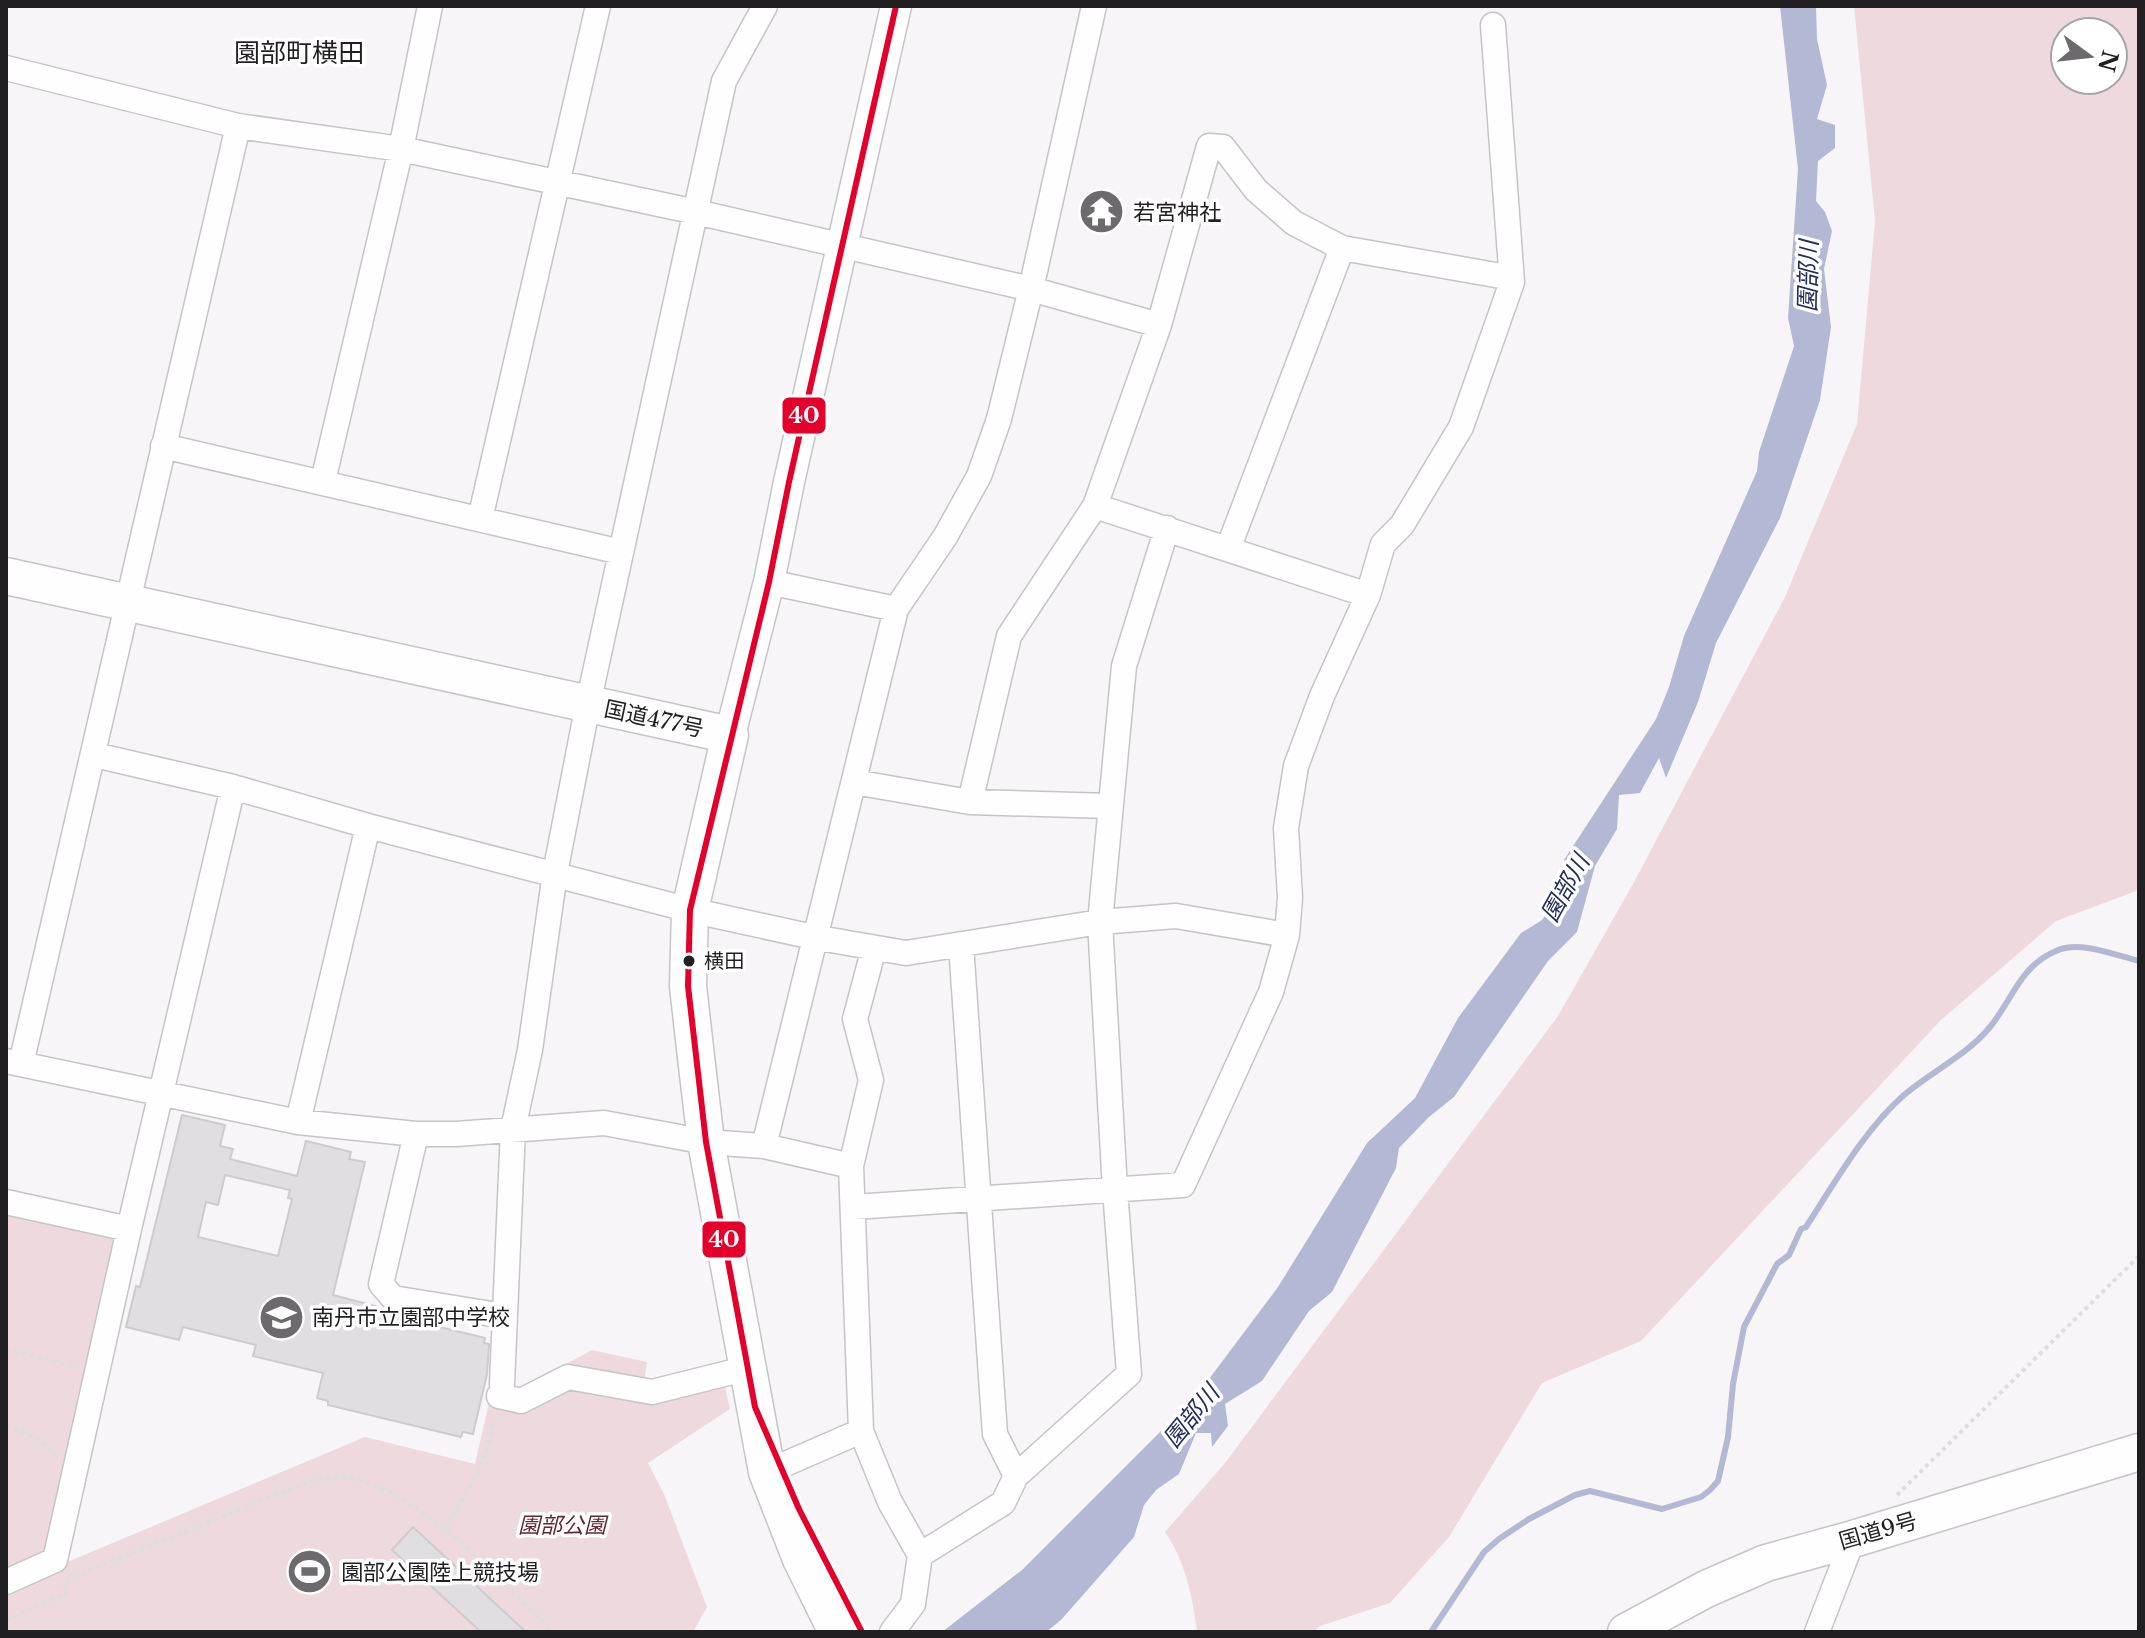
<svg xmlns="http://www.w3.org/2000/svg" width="2145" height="1638" font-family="'Libre Baskerville','Noto Sans JP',serif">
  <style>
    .green { fill: #eedade; fill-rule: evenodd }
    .water { fill: #b3b9d4 }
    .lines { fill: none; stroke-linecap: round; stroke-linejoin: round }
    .stream { stroke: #b3b9d4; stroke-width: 6 }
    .building { fill: #e0dee1; stroke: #cdcbce; stroke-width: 2; fill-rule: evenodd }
    .minor-casing { stroke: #c5c4c6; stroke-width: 27 }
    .major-casing { stroke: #c5c4c6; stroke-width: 33 }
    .highway-casing { stroke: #c5c4c6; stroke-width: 39 }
    .path { stroke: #dedddf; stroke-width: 4; stroke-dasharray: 4 4; stroke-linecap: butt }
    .minor { stroke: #fefefe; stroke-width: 24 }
    .major { stroke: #fefefe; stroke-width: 30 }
    .highway { stroke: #fefefe; stroke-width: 36 }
    .bus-1-casing { stroke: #fff; stroke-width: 12 }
    .bus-1 { stroke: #e4002b; stroke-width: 6 }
    .bus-dot { fill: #211f21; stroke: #fff; stroke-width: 3 }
    .labels { text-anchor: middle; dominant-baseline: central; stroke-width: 7; stroke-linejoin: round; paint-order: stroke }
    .bus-label { font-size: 20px; fill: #211f21; stroke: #fff; text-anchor: start }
    .poi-label { font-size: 22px; fill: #211f21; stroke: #fff; text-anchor: start }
    .street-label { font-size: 22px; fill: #211f21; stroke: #fff }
    .park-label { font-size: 22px; font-style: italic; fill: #622833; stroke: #fff }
    .water-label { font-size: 24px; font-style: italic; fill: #232d5c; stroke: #fff }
    .quarter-label { font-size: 26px; fill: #211f21; stroke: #fff }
    .line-badge { stroke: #fff; stroke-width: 3 }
    .badge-label { font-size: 22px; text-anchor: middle; font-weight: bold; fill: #fff }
  </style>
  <rect width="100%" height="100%" fill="#f8f5f9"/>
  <!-- green -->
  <path class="green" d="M1854,6H2139V890L2056,921L1941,1020L1641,1341L1542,1383L1449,1537L1390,1603L1320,1626L1313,1632H1197C1193,1598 1185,1560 1165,1532L1225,1463L1558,1016L1633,884L1785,597L1857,424L1875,221ZM2113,32V80H2065V32Z
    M6,1211L115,1234L120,1244L53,1568L365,1437L475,1464L494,1381L520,1389L592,1350L647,1362L645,1378L662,1380L720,1365L730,1409L648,1463L664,1494L707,1607L693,1632H6Z"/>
  <!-- water -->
  <path class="water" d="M1780,6H1816L1817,39L1827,85L1817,119L1835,125V148L1818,161L1816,201L1825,212L1832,231L1824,269L1831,327L1820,400L1780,518L1716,643L1698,702L1666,778L1659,758L1640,793L1619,795L1617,829L1595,866L1577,932L1548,961L1454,1097L1429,1117L1399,1148L1396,1168L1332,1292L1309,1311L1262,1381L1225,1404L1228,1426L1212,1447L1211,1433H1196L1179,1474L1156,1490L1144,1505L1134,1537L1061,1620L1046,1632H942L1022,1570L1197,1395L1278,1287L1367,1143L1415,1098L1458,1018L1521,933L1542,920L1568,884L1569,868L1564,860L1656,719L1669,687L1684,636L1757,471L1759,452L1794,346L1788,318L1798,169Z"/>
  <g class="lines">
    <!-- stream -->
    <path class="stream" d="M1431,1632L1484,1552L1499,1539L1529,1519L1575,1495L1590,1491L1662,1509L1701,1497L1710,1490L1718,1481L1728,1437L1733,1384L1744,1327L1777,1264L1789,1255L1801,1229L1806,1227C1834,1184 1865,1129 1904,1095C1932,1071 1966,1056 1990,1027C2013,999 2020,966 2056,951C2080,940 2114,955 2139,961"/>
  </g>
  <!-- building -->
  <path class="building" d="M182,1115L225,1125L220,1146L233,1149L230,1159L297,1176L306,1141L351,1152L349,1159L365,1162L333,1295L375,1306L374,1311L485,1338L484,1343L489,1344L487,1374L473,1434L463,1432L461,1437L328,1405V1401L317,1398L323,1373L253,1356L256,1345L183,1327L179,1340L126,1327L136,1286L140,1287ZM225,1175L290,1190L288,1198L292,1199L278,1256L198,1237L206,1202L218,1205Z
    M413,1527L526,1632H481L392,1550Z"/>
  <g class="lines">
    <defs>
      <path id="minor" d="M6,68L238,126L401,149L696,212L1031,289L1159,325
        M163,446L621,552
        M323,481L401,149L430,6
        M1095,506L1368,595
        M480,519L598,6
        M1228,549L1342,248
        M769,582L896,609
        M95,755L233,787L368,826L690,910L813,937L906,953L1100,922L1176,916L1287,935
        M854,782L970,802L1110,806
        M970,802L1009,636L1095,506L1159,325L1209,146L1223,147L1256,190L1294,223L1342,248L1501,276L1512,282
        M961,945L995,1434L1016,1476
        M874,948L855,1019L871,1080L851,1166L861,1431L890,1502L920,1555L913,1604L892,1632
        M6,1061L298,1122L416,1134H456L604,1123L706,1142L764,1146L851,1166
        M21,1064L238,126
        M298,1122L368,826
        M416,1134L381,1284L393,1298L504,1316
        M764,1146L896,609L945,537L979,476L999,419L1031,289L1094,6
        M6,1202L129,1229
        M854,1207L1183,1185L1271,992L1287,935L1290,898L1286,828L1296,766L1322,696L1368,595L1383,544L1402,525L1461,427L1512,282L1493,25
        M502,1384L513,1129L530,1050L555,873L588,704L724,81L765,6
        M499,1396L521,1401L568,1377L652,1392L748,1368
        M767,1472L861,1431
        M920,1555L1003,1503L1016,1476L1129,1374L1115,1190L1100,922L1124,666L1167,528
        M6,1582L55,1560L129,1229L233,787
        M1817,1632L1853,1539"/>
      <path id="major" d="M730,735L769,582L789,482L896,6"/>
      <path id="highway" d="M6,576L730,735L690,910L688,986L696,1057L706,1142L767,1472L801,1559L837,1632
        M1626,1632L1706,1589L1766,1563L1853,1539L2139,1452"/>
    </defs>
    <!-- minor casing -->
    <use href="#minor" class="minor-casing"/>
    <!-- major casing -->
    <use href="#major" class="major-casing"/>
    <!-- highway casing -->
    <use href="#highway" class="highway-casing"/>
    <!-- path -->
    <path class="path" d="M6,1350L78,1367
      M6,1426L35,1437L57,1454
      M1897,1495L2139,1256
      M445,1529C468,1493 487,1459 495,1418
      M66,1580L290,1489C305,1484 321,1477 337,1477C409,1478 504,1584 553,1632
      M6,1620L67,1593L62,1581"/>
    <!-- minor -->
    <use href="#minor" class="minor"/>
    <!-- major -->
    <use href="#major" class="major"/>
    <!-- highway -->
    <use href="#highway" class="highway"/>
    <defs>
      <path id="bus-1" d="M862,1632L799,1509L755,1407L706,1142L688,986L690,910L769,582L789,482L896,6"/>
    </defs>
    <!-- bus-1 casing -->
    <use href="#bus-1" class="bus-1-casing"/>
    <!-- bus-1 -->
    <use href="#bus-1" class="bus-1"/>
  </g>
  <!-- icons -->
  <defs>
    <symbol id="temple-disc" viewBox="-11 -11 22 22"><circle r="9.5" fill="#6c6a6d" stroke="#fff"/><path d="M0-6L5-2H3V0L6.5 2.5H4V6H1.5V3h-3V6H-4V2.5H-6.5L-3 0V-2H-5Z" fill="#fff"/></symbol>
    <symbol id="school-disc" viewBox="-11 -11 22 22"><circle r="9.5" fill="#6c6a6d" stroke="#fff"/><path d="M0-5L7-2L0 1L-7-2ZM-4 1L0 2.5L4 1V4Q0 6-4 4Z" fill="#fff"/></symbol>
    <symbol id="stadium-disc" viewBox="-11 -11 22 22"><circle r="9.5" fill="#6c6a6d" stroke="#fff"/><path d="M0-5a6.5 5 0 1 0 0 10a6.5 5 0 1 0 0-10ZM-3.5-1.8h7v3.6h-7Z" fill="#fff"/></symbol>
  </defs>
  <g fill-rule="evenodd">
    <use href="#temple-disc" x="1076" y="186" width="51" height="51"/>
    <use href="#school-disc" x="256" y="1292" width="51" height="51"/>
    <use href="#stadium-disc" x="284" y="1546" width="51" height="51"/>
  </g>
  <!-- markers -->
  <circle class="bus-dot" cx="689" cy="961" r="7"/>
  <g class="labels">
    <!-- bus labels -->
    <g class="bus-label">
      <text x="704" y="961">横田</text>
    </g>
    <!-- poi labels -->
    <g class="poi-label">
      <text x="1133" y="212">若宮神社</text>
      <text x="312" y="1317">南丹市立園部中学校</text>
      <text x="341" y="1572">園部公園陸上競技場</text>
    </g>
    <!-- street labels -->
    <g class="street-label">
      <text transform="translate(654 719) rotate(12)">国道477号</text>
      <text transform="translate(1878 1531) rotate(-16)">国道9号</text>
    </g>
    <!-- park labels -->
    <g class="park-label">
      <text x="562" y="1525">園部公園</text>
    </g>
    <!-- water labels -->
    <g class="water-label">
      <text transform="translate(1808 276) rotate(-89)">園部川</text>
      <text transform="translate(1565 888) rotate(-61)">園部川</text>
      <text transform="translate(1191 1416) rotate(-51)">園部川</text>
    </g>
    <!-- quarter labels -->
    <g class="quarter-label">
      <text x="299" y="53">園部町横田</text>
    </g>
  </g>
  <g class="line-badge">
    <rect x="781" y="396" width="46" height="39" rx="8" fill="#e4002b"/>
    <rect x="701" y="1220" width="46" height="39" rx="8" fill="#e4002b"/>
  </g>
  <g class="badge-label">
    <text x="804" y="423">40</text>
    <text x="724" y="1247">40</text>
  </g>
  <!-- border -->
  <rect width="2145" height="1638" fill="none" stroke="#211f21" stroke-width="16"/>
  <!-- north arrow -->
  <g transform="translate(2089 56) rotate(105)"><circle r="38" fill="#ffffff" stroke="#a6a5a6" stroke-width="2"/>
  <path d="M0-6L14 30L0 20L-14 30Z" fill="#6c6a6d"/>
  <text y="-12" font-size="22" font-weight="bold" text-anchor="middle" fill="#211f21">N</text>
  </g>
</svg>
